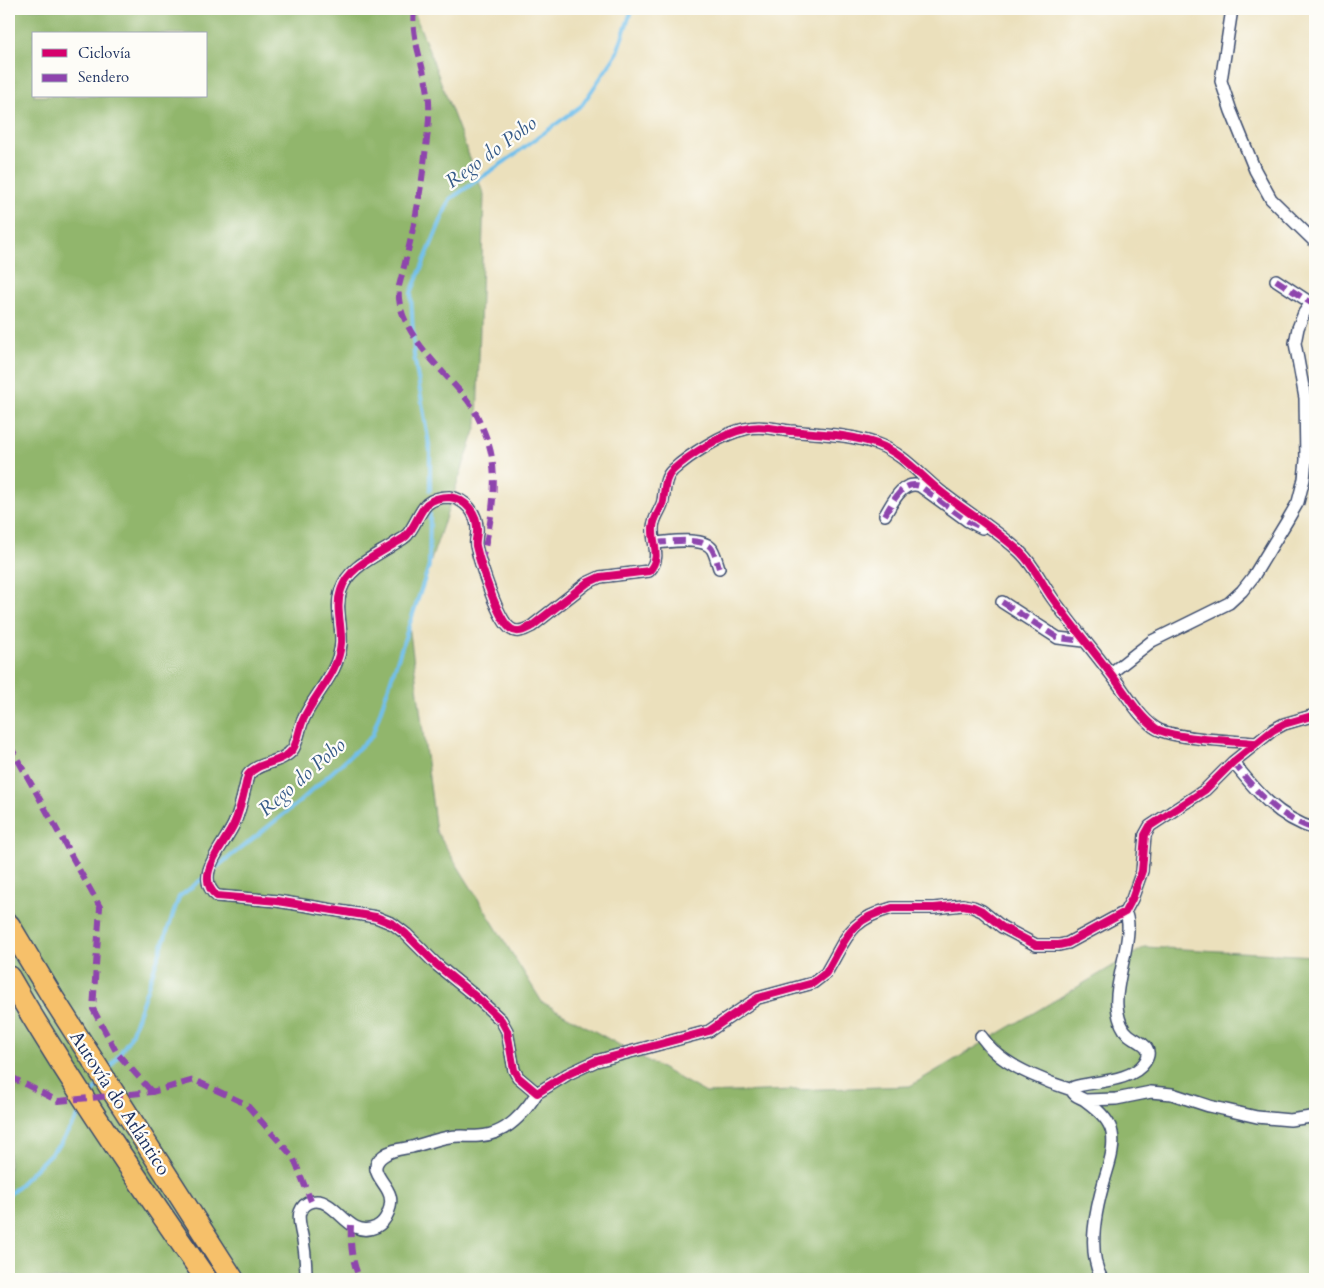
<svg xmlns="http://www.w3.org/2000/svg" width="1324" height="1288" font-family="Cardo,serif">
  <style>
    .forest { fill: #91b66c; stroke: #567265; fill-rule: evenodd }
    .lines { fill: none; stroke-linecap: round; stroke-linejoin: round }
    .stream { stroke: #71c0ec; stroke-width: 4 }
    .minor-casing { stroke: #3a4a6c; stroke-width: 14 }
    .motorway-casing { stroke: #3a4a6c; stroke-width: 24 }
    .minor { stroke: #fff; stroke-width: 11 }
    .motorway { stroke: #f6c06b; stroke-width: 21 }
    .quiet { stroke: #8e44ad; stroke-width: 6; stroke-dasharray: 12 6; stroke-linecap: butt }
    .cycleway-casing { stroke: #fdfcf7; stroke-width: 11 }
    .cycleway { stroke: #d6006c; stroke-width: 8 }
    .labels { text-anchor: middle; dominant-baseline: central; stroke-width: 4.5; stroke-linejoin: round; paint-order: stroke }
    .street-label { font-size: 19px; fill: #1b2f5e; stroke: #fdfcf7 }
    .water-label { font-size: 20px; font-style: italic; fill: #355a89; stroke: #fdfcf7 }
  </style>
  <rect width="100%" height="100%" fill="#fdfcf7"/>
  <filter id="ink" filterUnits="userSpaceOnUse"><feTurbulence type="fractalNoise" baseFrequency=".02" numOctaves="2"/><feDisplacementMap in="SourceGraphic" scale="10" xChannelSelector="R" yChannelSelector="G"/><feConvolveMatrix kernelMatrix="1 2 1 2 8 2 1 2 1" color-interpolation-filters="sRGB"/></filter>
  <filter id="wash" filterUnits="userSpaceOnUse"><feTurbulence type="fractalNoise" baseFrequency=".0096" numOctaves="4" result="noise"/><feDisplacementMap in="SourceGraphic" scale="20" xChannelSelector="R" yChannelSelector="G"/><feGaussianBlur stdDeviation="1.12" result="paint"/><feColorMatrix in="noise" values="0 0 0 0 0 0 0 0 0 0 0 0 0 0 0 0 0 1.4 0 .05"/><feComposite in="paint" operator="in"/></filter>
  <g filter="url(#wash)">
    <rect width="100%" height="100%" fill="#ebe0bc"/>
    <!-- forest -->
    <path class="forest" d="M9,9H413L484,195L477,425L409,625L436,831L542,1002L706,1093L910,1086L1145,947L1315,956V1279H9ZM34,34H206V96H34Z"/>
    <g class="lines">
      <!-- stream -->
      <path class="stream" d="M430,490V450L414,355L411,293L450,199L507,160L582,105L616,55L632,9
        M213,870L298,803L372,736L429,566L430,514
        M108,1071L130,1038L179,897L206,876
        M91,1096L100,1083
        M9,1195L60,1144L82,1110"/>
    </g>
  </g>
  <g filter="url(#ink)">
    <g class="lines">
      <defs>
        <path id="minor" d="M1232,9L1221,81L1231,111L1255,170L1271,199L1315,242
          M1276,280L1311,303
          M885,515C893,502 902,480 920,486L968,521L982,528
          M655,543C670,542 703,536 712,549C715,554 717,562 719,568
          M1002,602L1058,638L1084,641
          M1111,673L1152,641L1229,603L1242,591L1253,577L1287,521L1298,502L1304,479L1306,460L1305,398L1295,343L1298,328L1304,313L1311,303L1315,300
          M1256,743C1234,741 1169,739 1154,727C1139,716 1128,697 1117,682C1096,654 1074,628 1053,599C1042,584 1034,565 1020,552C996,529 966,512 940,491C920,475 902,453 877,444C849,434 819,434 790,431C776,429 759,425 745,429C724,433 689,455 673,470C664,478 665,490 663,501C661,510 653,518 653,528C652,544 662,557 649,571L600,577L587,583L532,626C526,629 518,634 511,629C498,621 480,563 476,546C475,541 477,536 477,531C478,514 466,499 449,497C442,497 433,499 427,504C419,512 415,526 407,535C404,539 398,541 394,544C376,556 348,567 341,590C335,607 342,625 341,643C339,673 314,694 303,720C299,729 298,741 293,749C282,764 259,761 248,775C244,791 241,809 234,824C225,844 192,877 217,896L277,901L376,917L393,924L406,934L437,965L475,996L501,1020L507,1031L514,1070L518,1077L537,1093L568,1074L596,1061L709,1031L758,998L813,983L826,973C847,938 848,920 892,908H934L963,905L973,907L982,911L1002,927L1036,945H1059L1068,943L1125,912L1132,899L1142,871L1145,835L1150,826L1205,790L1233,762L1273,730L1284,724L1315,715
          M1233,762C1256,791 1278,818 1315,829
          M981,1036C985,1041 989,1047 994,1051C1011,1068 1049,1083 1072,1090
          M1085,1100L1116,1099L1151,1092L1172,1094L1209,1106L1257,1117L1290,1120L1311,1117L1315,1115
          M306,1279C306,1262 305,1247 301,1231C300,1225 298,1217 300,1212C304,1200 319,1198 328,1205C343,1214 354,1237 376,1227C382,1224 386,1218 388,1213C391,1206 392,1198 388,1191C382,1179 367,1168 383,1156C392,1149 402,1149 412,1147C424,1144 436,1139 449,1137C459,1135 469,1137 479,1136C506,1135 524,1114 537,1093
          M1102,1279C1086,1251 1096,1208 1105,1178C1109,1164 1115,1148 1112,1133C1110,1120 1097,1109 1086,1101C1081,1097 1074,1097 1072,1090L1074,1087C1094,1081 1132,1082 1145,1062C1156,1045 1136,1042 1128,1034C1120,1027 1118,1016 1117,1006C1114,981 1136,932 1125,912"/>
        <path id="motorway" d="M9,925L53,998L233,1279
          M9,977C69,1081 138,1180 206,1279"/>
      </defs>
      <!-- minor casing -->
      <use href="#minor" class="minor-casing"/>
      <!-- motorway casing -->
      <use href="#motorway" class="motorway-casing"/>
      <!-- minor -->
      <use href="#minor" class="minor"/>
      <!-- motorway -->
      <use href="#motorway" class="motorway"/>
      <!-- quiet -->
      <path class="quiet" d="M414,9C410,41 427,71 429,102C430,120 427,138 425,155C420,201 411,241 399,286C394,330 443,369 468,401C477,413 483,428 488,442C500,476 491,525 482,559
        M1276,280L1311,303
        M885,515C893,502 902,480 920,486L968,521L981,527
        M655,543C670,542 703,536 712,549C715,554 717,562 719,568
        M1002,602L1058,638L1084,641
        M9,744L100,907L93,1009L117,1053L152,1092
        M1233,762C1256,791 1278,818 1315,829
        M9,1076L58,1101L152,1092L194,1080L246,1104L293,1157L311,1201
        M351,1225C350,1245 352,1262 360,1279"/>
      <defs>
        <path id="cycleway" d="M1256,743C1234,741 1169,739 1154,727C1139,716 1128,697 1117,682C1096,654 1074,628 1053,599C1042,584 1034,565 1020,552C996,529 966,512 940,491C920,475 902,453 877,444C849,434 819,434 790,431C776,429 759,425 745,429C724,433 689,455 673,470C664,478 665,490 663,501C661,510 653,518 653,528C652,544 662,557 649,571L600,577L587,583L532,626C526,629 518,634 511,629C498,621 480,563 476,546C475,541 477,536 477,531C478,514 466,499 449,497C442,497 433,499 427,504C419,512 415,526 407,535C404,539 398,541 394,544C376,556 348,567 341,590C335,607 342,625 341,643C339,673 314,694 303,720C299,729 298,741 293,749C282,764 259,761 248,775C244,791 241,809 234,824C225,844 192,877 217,896L277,901L376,917L393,924L406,934L437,965L475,996L501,1020L507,1031L514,1070L518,1077L537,1093L568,1074L596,1061L709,1031L758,998L813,983L826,973C847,938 848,920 892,908H934L963,905L973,907L982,911L1002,927L1036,945H1059L1068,943L1125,912L1132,899L1142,871L1145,835L1150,826L1205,790L1233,762L1273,730L1284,724L1315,715"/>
      </defs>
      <!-- cycleway casing -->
      <use href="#cycleway" class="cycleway-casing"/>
      <!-- cycleway -->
      <use href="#cycleway" class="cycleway"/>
    </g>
  </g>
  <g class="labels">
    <!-- street labels -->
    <g class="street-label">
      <text transform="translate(120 1103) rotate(57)">Autovía do Atlántico</text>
    </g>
    <!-- water labels -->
    <g class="water-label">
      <text transform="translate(491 152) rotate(-36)">Rego do Pobo</text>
      <text transform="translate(302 777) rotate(-41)">Rego do Pobo</text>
    </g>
  </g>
  <!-- margin -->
  <rect width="1324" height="1288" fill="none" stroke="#fdfcf7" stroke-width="30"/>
  <!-- legend -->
  <rect x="32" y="32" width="175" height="65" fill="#fdfcf7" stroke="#a3aaba"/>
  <rect x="42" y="49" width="25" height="8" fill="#d6006c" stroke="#a3aaba"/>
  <text x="78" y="58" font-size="15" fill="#1b2f5e">Ciclovía</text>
  <rect x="42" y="74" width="25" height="8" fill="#8e44ad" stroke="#a3aaba"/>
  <text x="78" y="82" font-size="15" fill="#1b2f5e">Sendero</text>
</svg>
